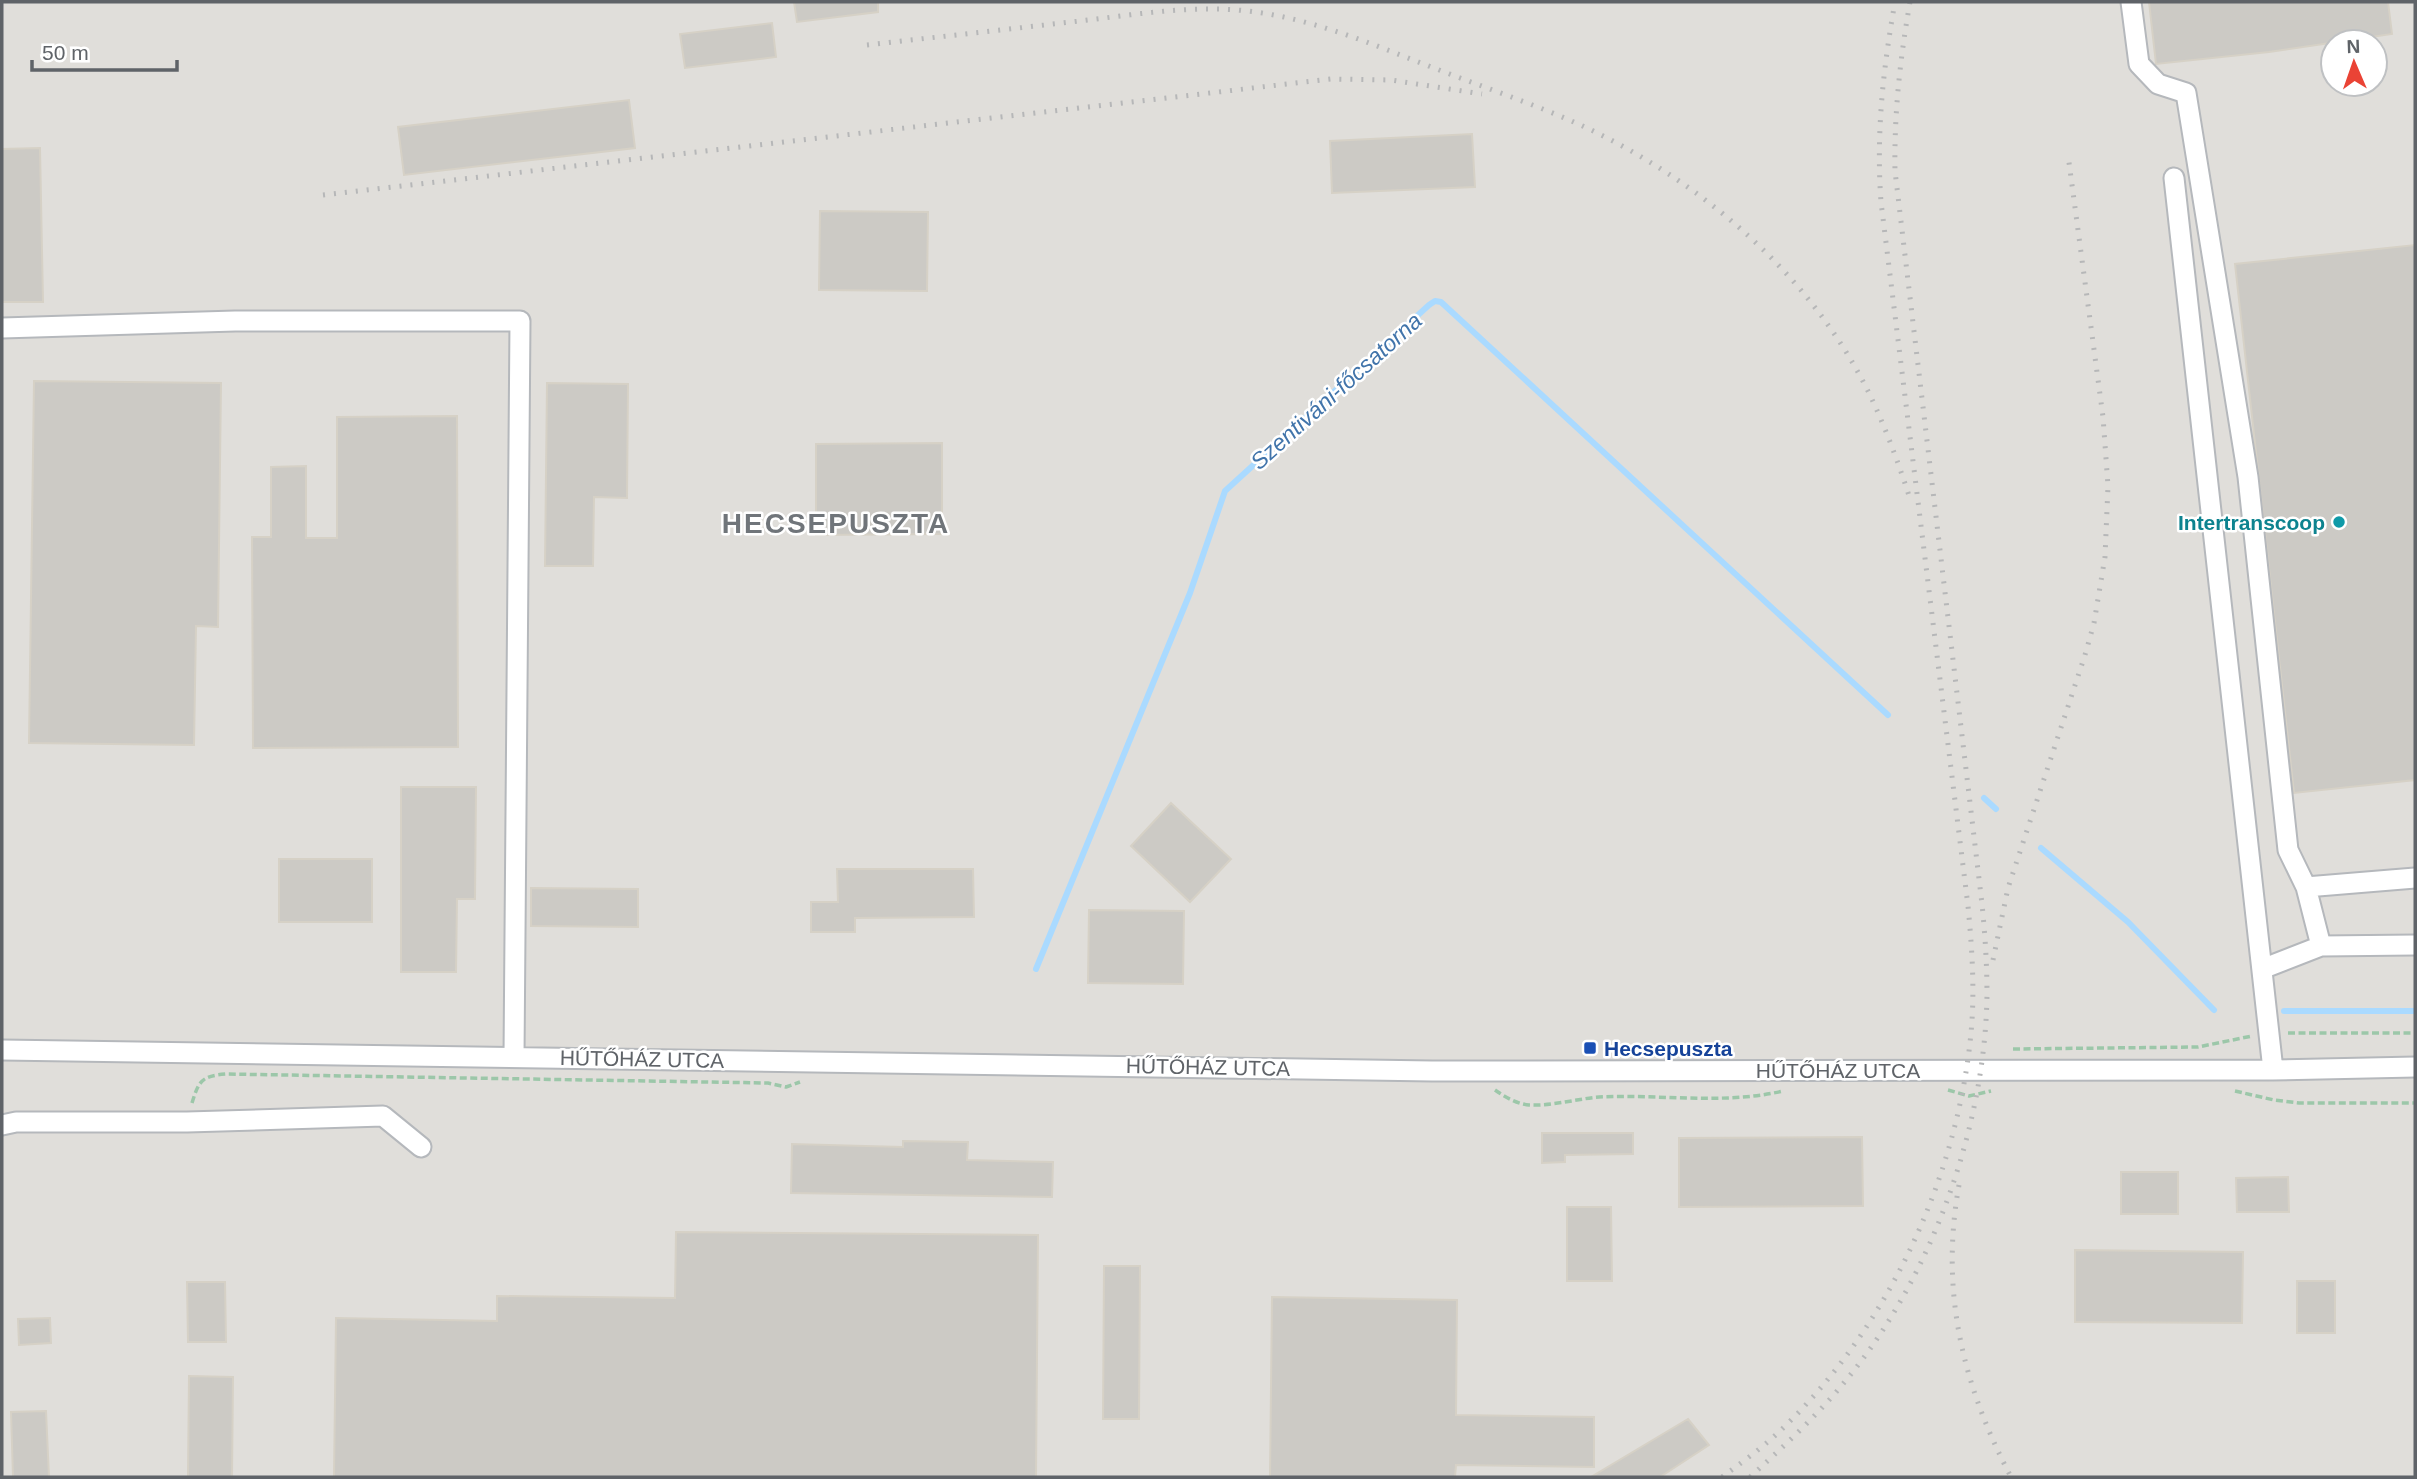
<svg xmlns="http://www.w3.org/2000/svg" width="2417" height="1479" font-family="Arial,sans-serif">
  <style>
    .industrial { fill: #e0deda; fill-rule: evenodd }
    .lines { fill: none; stroke-linecap: round; stroke-linejoin: round }
    .stream { stroke: #aadaff; stroke-width: 6 }
    .building { fill: #cccac5; stroke: #d6d1c6; stroke-width: 2 }
    .minor-casing { stroke: #b5b8bc; stroke-width: 23 }
    .path { stroke: #9cc7a9; stroke-width: 3.5; stroke-dasharray: 7 3.5; stroke-linecap: butt }
    .minor { stroke: #fff; stroke-width: 19 }
    .rail { stroke: #b6b7b8; stroke-width: 5; stroke-dasharray: 2 9; stroke-linecap: butt }
    .culture-dot { fill: #0f9aa8; stroke: #fff; stroke-width: 2.5 }
    .transit-dot { fill: #1a4fb4; stroke: #fff; stroke-width: 2.5 }
    .labels { text-anchor: middle; dominant-baseline: central; stroke-width: 5; stroke-linejoin: round; paint-order: stroke }
    .culture-label { font-size: 21px; font-weight: bold; fill: #0d838f; stroke: #fff; text-anchor: end }
    .transit-label { font-size: 21px; font-weight: bold; fill: #164399; stroke: #fff; text-anchor: start }
    .street-label { font-size: 21px; fill: #5f6368; stroke: #fff }
    .water-label { font-size: 23px; font-style: italic; fill: #4174aa; stroke: #fff }
    .district-label { font-size: 28px; font-weight: bold; letter-spacing: 2px; fill: #70757a; stroke: #fff }
  </style>
  <rect width="100%" height="100%" fill="#f1efe8"/>
  <!-- industrial -->
  <path class="industrial" d="M2,2H2415V1477H2ZM2333,42H2375V84H2333Z"/>
  <g class="lines">
    <!-- stream -->
    <path class="stream" d="M1984,798L1996,809
      M2041,848L2128,922L2214,1010
      M1036,969L1190,593L1225,491L1429,305L1435,301L1441,302L1888,715
      M2284,1011H2415"/>
  </g>
  <!-- building -->
  <path class="building" d="M794,2H878V12L797,22Z
    M2149,2H2388L2392,34L2269,52L2156,64Z
    M772,23L776,57L685,68L680,34Z
    M629,100L635,148L404,175L398,127Z
    M1472,134L1475,187L1332,193L1330,141Z
    M40,148L43,302H2V149Z
    M820,211L928,212L927,291L819,290Z
    M2415,245V780L2294,793L2235,264Z
    M34,381L221,383L218,627L196,626L194,745L29,743Z
    M547,383L628,384L627,498L594,497L593,566H545Z
    M457,416L458,747L253,748L252,537H271V467L306,466V538H337V417Z
    M942,443V534L816,535V444Z
    M401,787H476L475,899H457L456,972H401Z
    M1171,803L1231,859L1190,902L1131,846Z
    M279,859H372V922H279Z
    M837,869H973L974,917L855,918V932H811V902H838Z
    M531,888L638,889V927L531,926Z
    M1089,910L1184,911L1183,984L1088,983Z
    M1542,1133H1633V1154L1565,1155V1162L1542,1163Z
    M1862,1137L1863,1206L1679,1207V1138Z
    M903,1141L968,1142L967,1160L1053,1162L1052,1197L791,1193L792,1144L903,1147Z
    M2121,1172H2178V1214H2121Z
    M2288,1177L2289,1212H2237L2236,1178Z
    M1567,1207H1611L1612,1281H1567Z
    M676,1232L1038,1235L1036,1477H334L336,1318L497,1321V1296L675,1298Z
    M2075,1250L2243,1252L2242,1323L2075,1322Z
    M1104,1266H1140L1139,1419H1103Z
    M2297,1281H2335V1333H2297Z
    M187,1282H225L226,1342H188Z
    M1272,1297L1457,1300L1456,1415L1594,1417V1467L1456,1465L1455,1477H1270Z
    M50,1318L51,1343L19,1345L18,1319Z
    M189,1376L233,1377L232,1477H188Z
    M46,1411L49,1477H13L11,1412Z
    M1688,1419L1709,1445L1660,1477H1591Z"/>
  <g class="lines">
    <defs>
      <path id="minor" d="M2131,2L2139,64L2158,84L2186,93L2248,477L2288,850L2306,887L2321,946
        M2174,178L2273,1070
        M2,328L235,321H520L514,1057
        M2306,887L2415,878
        M2262,969L2321,946L2415,945
        M2,1050L1432,1071L2273,1070L2415,1067
        M2,1125L16,1122H187L383,1116L421,1147"/>
    </defs>
    <!-- minor casing -->
    <use href="#minor" class="minor-casing"/>
    <!-- path -->
    <path class="path" d="M2288,1033H2415
      M2013,1049L2198,1047L2252,1036
      M1495,1090C1505,1097 1517,1104 1529,1105C1553,1106 1576,1099 1599,1097C1661,1094 1723,1105 1783,1091
      M1948,1090L1969,1096L1991,1091
      M2235,1091L2274,1100L2299,1103H2415
      M192,1103C199,1080 202,1076 226,1074L768,1083L786,1087L800,1082"/>
    <!-- minor -->
    <use href="#minor" class="minor"/>
    <!-- rail -->
    <path class="rail" d="M867,45C938,37 1009,29 1080,21C1132,15 1184,6 1237,10C1311,16 1378,47 1447,73C1494,91 1542,107 1587,128C1703,183 1810,275 1868,391C1885,426 1899,464 1911,502
      M323,195L1331,79L1391,80L1482,94
      M1993,960L2008,888L2085,655L2094,623L2105,557L2108,486L2103,417L2068,155
      M1959,1185C1940,1290 1962,1384 2011,1477
      M1722,1477C1741,1463 1762,1448 1780,1431C1887,1329 1957,1180 1971,1033C1975,991 1972,948 1968,906L1881,202C1876,134 1883,69 1895,2
      M1750,1477C1784,1446 1818,1415 1847,1379C1932,1276 1985,1127 1987,995C1987,964 1985,934 1982,904L1895,171C1894,114 1900,59 1910,2"/>
  </g>
  <!-- markers -->
  <circle class="culture-dot" cx="2339" cy="522" r="7"/>
  <rect class="transit-dot" x="1583" y="1041" width="14" height="14" rx="3.5"/>
  <g class="labels">
    <!-- culture labels -->
    <g class="culture-label">
      <text x="2325" y="522">Intertranscoop</text>
    </g>
    <!-- transit labels -->
    <g class="transit-label">
      <text x="1604" y="1048">Hecsepuszta</text>
    </g>
    <!-- street labels -->
    <g class="street-label">
      <text transform="translate(642 1059) rotate(1)">HŰTŐHÁZ UTCA</text>
      <text transform="translate(1208 1067) rotate(1)">HŰTŐHÁZ UTCA</text>
      <text x="1838" y="1070">HŰTŐHÁZ UTCA</text>
    </g>
    <!-- water labels -->
    <g class="water-label">
      <text transform="translate(1336 391) rotate(-42)">Szentiváni-főcsatorna</text>
    </g>
    <!-- district labels -->
    <g class="district-label">
      <text x="836" y="523">HECSEPUSZTA</text>
    </g>
  </g>
  <!-- border -->
  <rect width="2417" height="1479" fill="none" stroke="#5f6368" stroke-width="7"/>
  <!-- north arrow -->
  <g transform="translate(2354 63) rotate(358)"><circle r="33" fill="#ffffff" stroke="#bfc1c3" stroke-width="2"/>
  <path d="M0-5L12 26L0 18L-12 26Z" fill="#ea4335"/>
  <text y="-10" font-size="19" font-weight="bold" text-anchor="middle" fill="#5f6368">N</text>
  </g>
  <!-- scale -->
  <path d="M32 60v10h145v-10" fill="none" stroke="#5f6368" stroke-width="3.5"/>
  <text x="42" y="60" font-size="21" fill="#5f6368" stroke="#ffffff" stroke-width="5" paint-order="stroke">50 m</text>
</svg>
